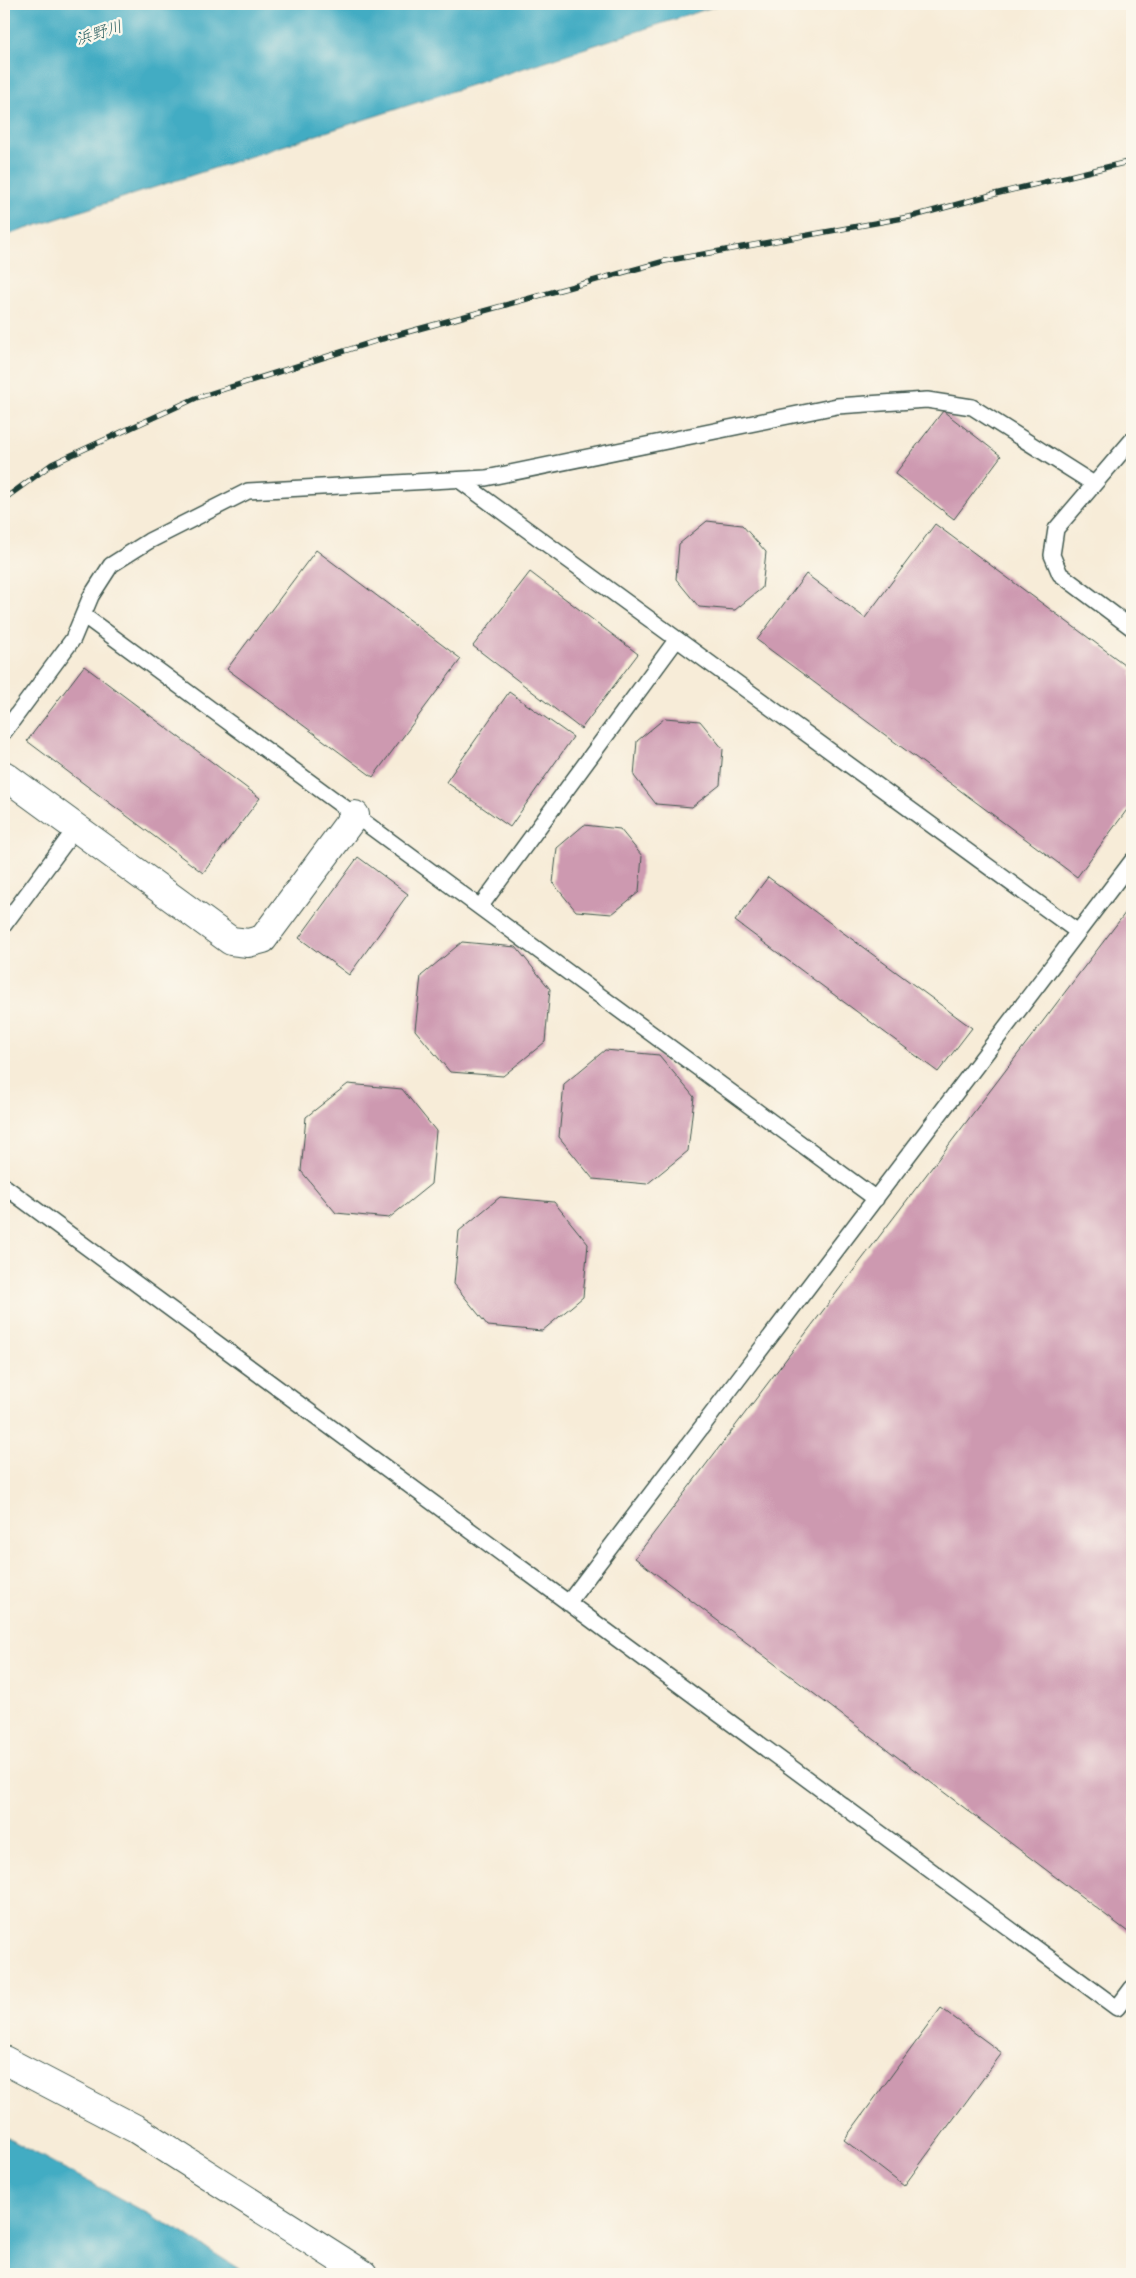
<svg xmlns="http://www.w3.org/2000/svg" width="1136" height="2278" font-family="Pangolin,'Klee One',sans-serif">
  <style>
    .water { fill: #43acc3; stroke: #31747c }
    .building { fill: #cd99b0 }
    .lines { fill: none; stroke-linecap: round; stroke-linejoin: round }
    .lane-casing { stroke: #3f574d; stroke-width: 18 }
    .street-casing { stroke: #3f574d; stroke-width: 30 }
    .lane { stroke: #fff; stroke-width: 15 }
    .street { stroke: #fff; stroke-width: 28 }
    .rail-casing { stroke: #1f3d34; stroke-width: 5.5 }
    .rail { stroke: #fbf7ec; stroke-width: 4; stroke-dasharray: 11; stroke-linecap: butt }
    .labels { text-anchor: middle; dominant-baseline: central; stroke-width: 5; stroke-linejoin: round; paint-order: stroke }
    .water-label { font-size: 16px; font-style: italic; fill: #2a5e5f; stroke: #fbf7ec }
  </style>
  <rect width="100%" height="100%" fill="#fbf7ec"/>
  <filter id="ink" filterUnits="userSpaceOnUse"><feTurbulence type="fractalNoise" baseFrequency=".02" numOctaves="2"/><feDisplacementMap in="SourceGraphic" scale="10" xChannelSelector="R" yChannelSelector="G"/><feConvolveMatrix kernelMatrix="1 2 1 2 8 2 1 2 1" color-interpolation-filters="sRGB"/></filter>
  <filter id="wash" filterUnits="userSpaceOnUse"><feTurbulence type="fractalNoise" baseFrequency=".0096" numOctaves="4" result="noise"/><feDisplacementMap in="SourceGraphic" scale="20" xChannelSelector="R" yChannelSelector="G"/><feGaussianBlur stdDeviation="1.12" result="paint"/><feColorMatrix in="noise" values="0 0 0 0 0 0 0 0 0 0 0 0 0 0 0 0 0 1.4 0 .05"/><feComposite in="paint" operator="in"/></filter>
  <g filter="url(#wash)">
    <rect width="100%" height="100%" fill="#f7ecd8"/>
    <!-- water -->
    <path class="water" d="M4,4H722L4,236Z
      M4,2136L173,2227L247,2274H4Z"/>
    <g id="blocks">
      <!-- building -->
      <path class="building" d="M943,411L1001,456L954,519L895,474Z
        M707,521L742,525L766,552L762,588L735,610L699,607L676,579L679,544Z
        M935,524L1132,670V803L1077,877L757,640L806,574L865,618Z
        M316,550L461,659L373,777L227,669Z
        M530,572L638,654L581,729L473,646Z
        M84,666L260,798L203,873L27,741Z
        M509,692L573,737L510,827L446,782Z
        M665,718L700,721L723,749L720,785L692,807L656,804L634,776L637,741Z
        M584,825L620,829L642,856L639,892L612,914L576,911L553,883L557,848Z
        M358,857L408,894L349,975L299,938Z
        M768,877L972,1028L938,1072L735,921Z
        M1132,904V1935L635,1558Z
        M462,942L516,947L550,989L545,1042L503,1076L450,1072L415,1030L421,976Z
        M605,1050L659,1055L694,1097L688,1151L647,1184L593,1179L559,1137L564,1084Z
        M348,1084L402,1089L436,1131L431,1184L389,1218L336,1213L301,1171L306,1117Z
        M500,1197L554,1202L588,1244L583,1297L542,1331L488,1326L454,1284L459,1231Z
        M941,2008L1002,2053L904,2186L844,2140Z"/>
    </g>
  </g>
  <g filter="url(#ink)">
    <use href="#blocks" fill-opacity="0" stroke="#3f574d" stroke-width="1"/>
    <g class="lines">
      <defs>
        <path id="lane" d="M1132,440L1056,529L1052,555L1060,574L1132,628
          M459,480L1078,932
          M83,615L876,1199
          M4,732L73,639L91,596L111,565L149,541L248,491L486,478L837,406L927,400L972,407L1094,484
          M480,907L677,639
          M4,925L76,828
          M4,1186L1117,2008L1132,1988
          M568,1603L1132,861"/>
        <path id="street" d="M4,775L231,941L248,943L263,939L355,815
          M4,2060L136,2129L363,2274"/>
      </defs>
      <!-- lane casing -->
      <use href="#lane" class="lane-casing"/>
      <!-- street casing -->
      <use href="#street" class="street-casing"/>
      <!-- lane -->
      <use href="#lane" class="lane"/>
      <!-- street -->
      <use href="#street" class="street"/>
      <defs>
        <path id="rail" d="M4,499L52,464L196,398L382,339L665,261L914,216L995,194L1132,161"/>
      </defs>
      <!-- rail casing -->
      <use href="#rail" class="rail-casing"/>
      <!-- rail -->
      <use href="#rail" class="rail"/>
    </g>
  </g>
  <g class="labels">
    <!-- water labels -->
    <g class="water-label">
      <text transform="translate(99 33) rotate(-17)">浜野川</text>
    </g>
  </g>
  <!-- margin -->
  <rect width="1136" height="2278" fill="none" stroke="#fbf7ec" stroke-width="20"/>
</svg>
